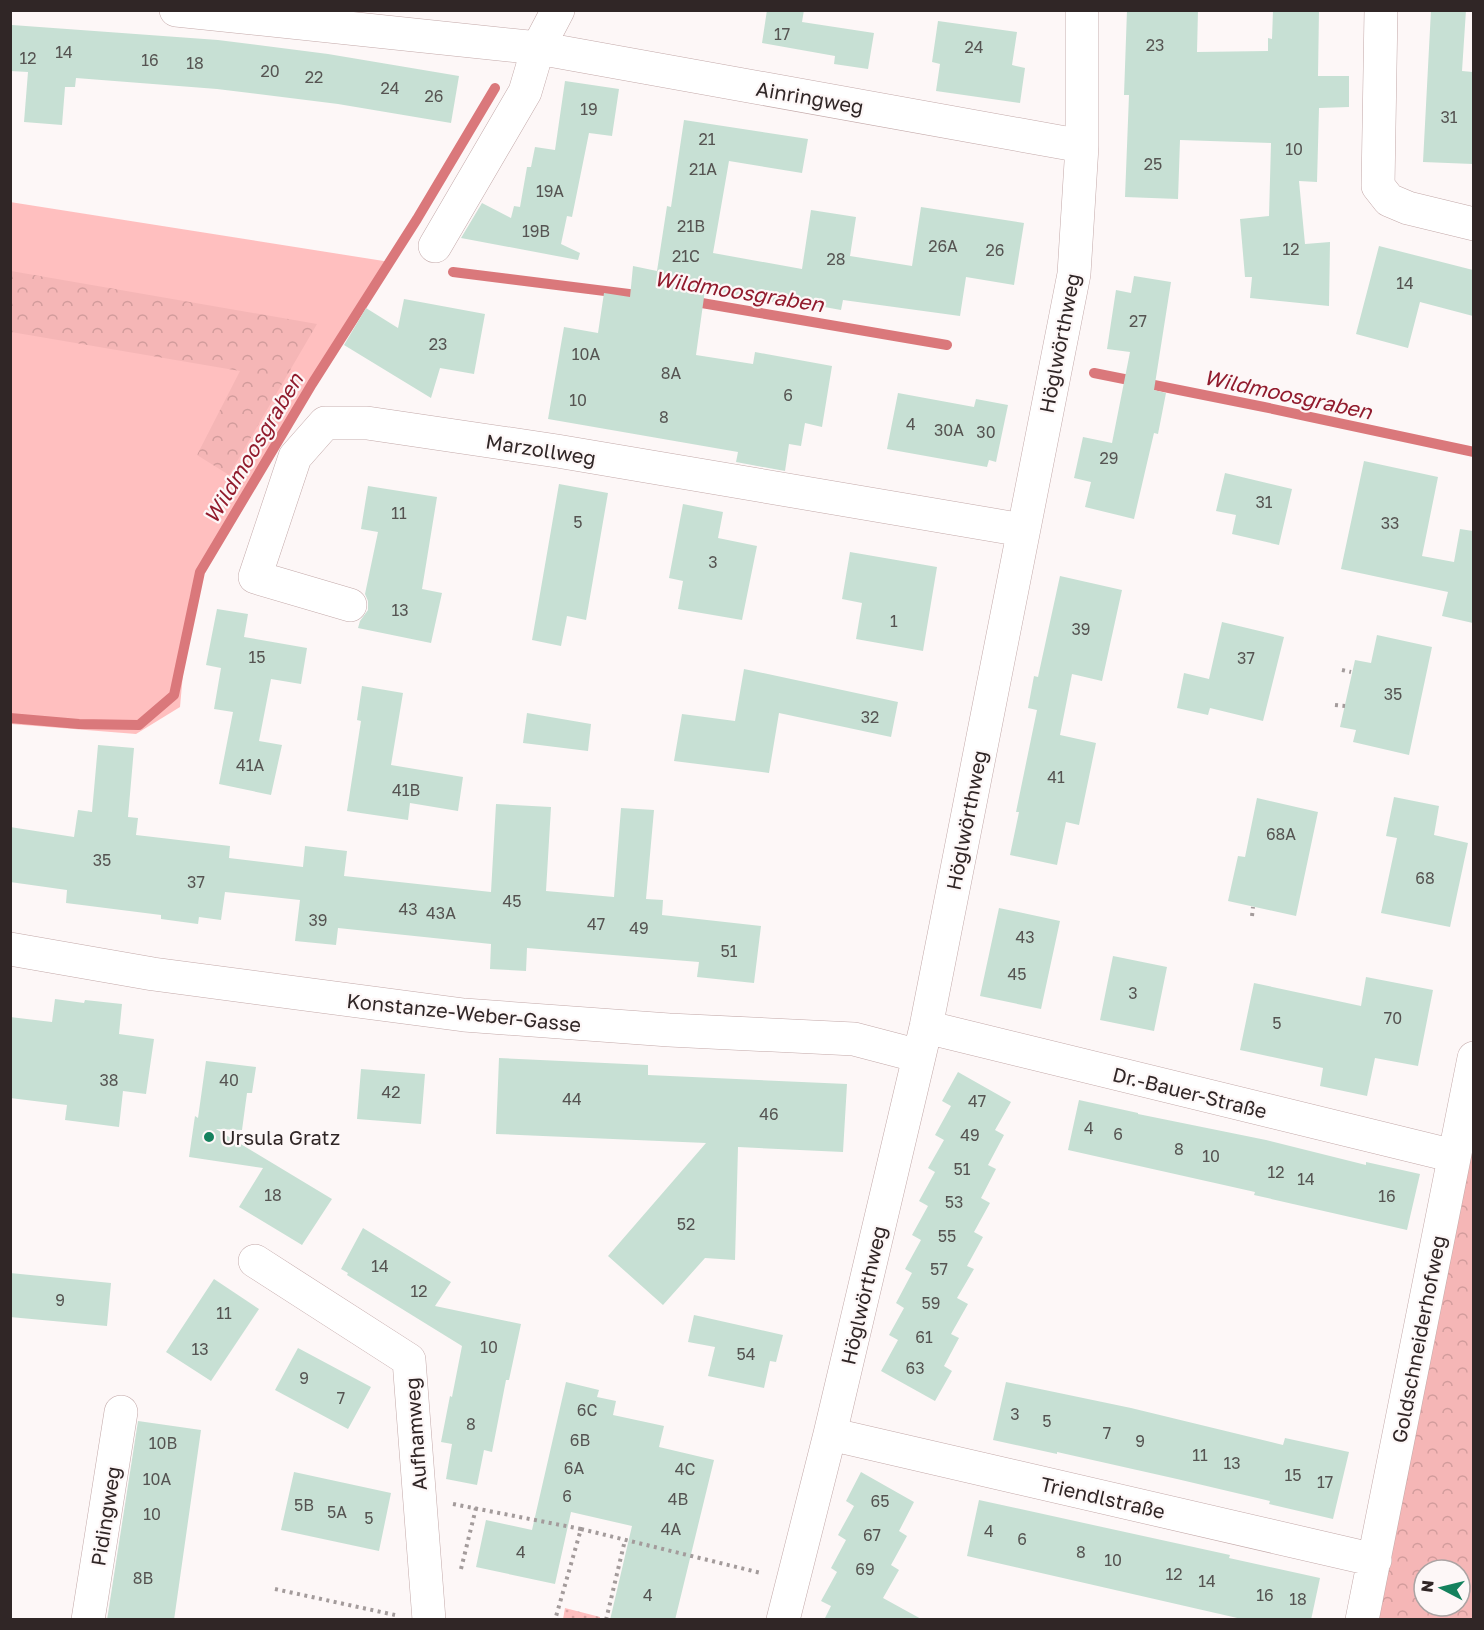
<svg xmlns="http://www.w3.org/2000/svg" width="1484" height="1630" font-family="'Golos Text',sans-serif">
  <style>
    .grass { fill: #ffbfbf }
    .forest { fill: url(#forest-crowns); fill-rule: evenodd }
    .park { fill: url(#park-dots) }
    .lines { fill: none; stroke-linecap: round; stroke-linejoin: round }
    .stream { stroke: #da787b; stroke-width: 10 }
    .building { fill: #c7e0d4 }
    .minor-casing { stroke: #c3a9a9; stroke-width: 34 }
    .path { stroke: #a39b9b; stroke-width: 4; stroke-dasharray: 3 4.5; stroke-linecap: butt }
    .minor { stroke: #fff; stroke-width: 33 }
    .poi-dot { fill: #14815d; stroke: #fdf7f7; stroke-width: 2 }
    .labels { text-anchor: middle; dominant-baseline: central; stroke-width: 4.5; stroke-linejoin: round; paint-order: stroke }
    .number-label { font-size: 16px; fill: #565452 }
    .street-label { font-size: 20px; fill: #302626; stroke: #fdf7f7 }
    .poi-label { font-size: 20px; fill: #302626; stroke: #fdf7f7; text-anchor: start }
    .water-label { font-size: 21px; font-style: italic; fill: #911b2d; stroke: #fdf7f7 }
  </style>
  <defs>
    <pattern id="forest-crowns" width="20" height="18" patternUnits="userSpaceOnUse" patternTransform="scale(1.5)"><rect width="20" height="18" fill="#f5b6b6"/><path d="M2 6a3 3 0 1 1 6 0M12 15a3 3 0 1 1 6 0" fill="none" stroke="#d29c9c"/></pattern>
    <pattern id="park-dots" width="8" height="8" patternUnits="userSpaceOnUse" patternTransform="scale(1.5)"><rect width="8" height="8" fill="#ffbfbf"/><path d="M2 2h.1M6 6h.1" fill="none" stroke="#dba4a4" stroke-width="1.8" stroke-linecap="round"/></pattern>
  </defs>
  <rect width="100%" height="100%" fill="#fdf7f7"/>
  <!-- grass -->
  <path class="grass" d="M10,202L390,262L190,595L180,707L136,734L11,724Z"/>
  <!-- forest -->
  <path class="forest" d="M10,271H11L317,324L229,475L197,455L240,371L11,332Z
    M1473,1107V1619H1374ZM1424,1570H1460V1606H1424Z"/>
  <!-- park -->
  <path class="park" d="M565,1608L600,1617V1619H563Z"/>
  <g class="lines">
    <!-- stream -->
    <path class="stream" d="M453,272L645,296
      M690,301L947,345
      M1094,373L1264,407L1474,452
      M10,718L79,724L139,725L174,695L200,572L312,384L417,219L495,88"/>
  </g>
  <!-- building -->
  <path class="building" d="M767,10H804L802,22L874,33L868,69L834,64L835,56L762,43Z
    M1127,10H1198L1197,52L1268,51V38L1272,39L1273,10H1319L1318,76H1349V107L1319,108L1317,182L1299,181L1305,244L1330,242L1329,306L1250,298L1252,277H1245L1240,219L1269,216L1271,143L1180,140L1178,199L1125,197L1129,95H1124Z
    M1431,10H1466L1462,71L1473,72V164L1423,162Z
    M938,21L1017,32L1012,65L1025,68L1020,103L936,91L940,64L932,62Z
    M12,25L218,40L328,54L459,76L451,123L338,104L217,89L76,78L75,87H65L62,125L24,122L28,72L10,71Z
    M565,81L619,89L612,136L589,133L572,217L567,216L561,244L580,253L578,260L461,238L482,203L511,218L514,206L520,207L527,167H531L535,147L555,150Z
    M684,120L808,139L802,173L729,161L713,253L802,269L811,210L856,217L850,256L912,266L921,207L1024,223L1014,285L966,277L960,316L843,300L841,310L780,299L779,303L705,290L696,355L753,364L755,352L832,366L822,427L805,423L801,446L789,444L785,471L736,462L738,452L548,419L564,327L598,333L604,293L630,297L633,266L657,271L667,206L671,207Z
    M1379,246L1473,270V316L1420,302L1408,348L1356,334Z
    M1134,276L1171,282L1154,390L1166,393L1158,434L1154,433L1134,519L1085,507L1091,482L1074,478L1083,437L1112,443L1130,352L1107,349L1116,290L1131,293Z
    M404,299L485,314L474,374L440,368L431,398L344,345L366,308L398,328Z
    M898,393L974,407L976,399L1008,405L996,462L989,460L987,467L887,449Z
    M1364,461L1438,477L1422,556L1454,562L1460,529L1473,531V623L1442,616L1448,592L1341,569Z
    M1225,473L1292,489L1279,545L1232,534L1236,515L1216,511Z
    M559,484L608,493L586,620L567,616L561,646L532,640Z
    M368,486L437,497L422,589L442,593L431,643L358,628L360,621L368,610V601L365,594L378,532L361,529Z
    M683,504L723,512L718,538L757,546L742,620L678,609L683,581L669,578Z
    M850,552L937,567L923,651L856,639L862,603L842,599Z
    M1060,576L1122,590L1102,681L1072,674L1060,735L1096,743L1079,825L1066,822L1057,865L1010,855L1019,812H1016L1037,710L1028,708L1034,676L1038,677Z
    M217,609L248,614L244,637L307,648L301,684L271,679L259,741L282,745L271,795L219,784L233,712L214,709L221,668L206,665Z
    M1222,622L1284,637L1263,721L1210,708L1208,715L1177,708L1184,673L1209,679Z
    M1377,635L1432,647L1409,755L1353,742L1356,730L1340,727L1355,660L1371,663Z
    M744,669L898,702L891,737L779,713L769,773L674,761L682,714L735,721Z
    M362,686L403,693L391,765L463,777L458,811L410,803L408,820L347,811L361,721L357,720Z
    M527,713L591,724L588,751L523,743Z
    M98,745L134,748L128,817L138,818L136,835L230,846L229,858L303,867L305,846L347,851L344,876L491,892L496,804L551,807L546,891L614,897L621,808L654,810L646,899L663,900L662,915L761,926L754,983L697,977L699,962L527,948L526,971L490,969L491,944L338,928L336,945L295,941L300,900L225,892L221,920L199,917L198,924L161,919V915L66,903L67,890L10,882V827L74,837L78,810L92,812Z
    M1394,797L1439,806L1434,835L1468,843L1450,927L1381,913L1397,838L1386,836Z
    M1257,798L1318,812L1296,916L1228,901L1238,856L1245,857Z
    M999,908L1060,921L1041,1009L980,996Z
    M1113,956L1167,967L1154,1031L1100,1020Z
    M1366,977L1433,990L1418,1066L1375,1058L1367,1096L1320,1086L1323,1068L1240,1050L1254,983L1361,1006Z
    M55,999L84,1003L85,1000L122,1004L119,1034L154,1039L146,1094L123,1091L119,1127L65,1120L67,1105L10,1098V1017L52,1022Z
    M499,1058L648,1065V1075L847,1084L843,1152L738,1147L735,1260L705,1258L663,1305L608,1256L706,1143L496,1134Z
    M206,1061L256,1067L252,1093H247L242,1130L216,1129L332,1199L302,1245L239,1207L263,1168L189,1157L195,1116L198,1118Z
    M361,1069L425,1074L421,1124L357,1119Z
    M958,1072L1011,1102L995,1130L1004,1135L988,1165L996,1169L981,1198L990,1203L974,1232L983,1237L967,1266L974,1269L957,1298L968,1304L951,1334L959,1338L944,1366L952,1371L935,1401L881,1371L898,1340L889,1335L904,1308L896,1303L912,1273L905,1269L921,1240L912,1235L928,1206L919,1201L935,1172L928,1168L944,1140L935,1135L951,1106L942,1101Z
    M1079,1100L1138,1113V1114L1266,1140L1366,1165V1162L1420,1174L1407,1230L1254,1195L1255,1192L1068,1150Z
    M363,1228L451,1282L435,1306L521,1324L509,1380H506L492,1452L484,1450L477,1485L446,1479L452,1444L441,1442L450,1396L452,1397L462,1346L347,1275L348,1273L341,1269Z
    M10,1273L111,1283L107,1326L10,1317Z
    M214,1279L259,1309L211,1381L166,1352Z
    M694,1315L783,1335L776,1362L770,1361L764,1388L708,1376L715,1347L688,1342Z
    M298,1348L371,1387L348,1429L275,1390Z
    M566,1382L599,1390L597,1397L616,1401L613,1415L664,1426L659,1447L714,1460L675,1620H610L632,1526L571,1512L555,1584L476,1567L486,1520L532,1530Z
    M1006,1382L1131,1408L1283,1445L1285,1438L1349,1452L1333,1519L1269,1504L1270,1501L1177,1479L1057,1452V1454L993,1440Z
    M138,1421L201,1430L174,1620H107Z
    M294,1472L391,1493L379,1551L281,1530Z
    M861,1472L914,1502L899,1531L907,1536L891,1565L899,1570L883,1598L923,1620H824L831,1606L821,1601L837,1572L831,1568L846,1540L838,1535L854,1506L846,1501Z
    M979,1500L1230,1555L1229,1558L1320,1578L1311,1620H1246L967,1556Z"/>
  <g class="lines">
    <defs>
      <path id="minor" d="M176,10L538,48L1082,146
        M1381,10L1378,186L1389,200L1408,208L1474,224
        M435,246L525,92L538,48L558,10
        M350,605L255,577L295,457L325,423H367L557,451L1023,530
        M10,949L153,974L464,1015L669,1030L854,1039L919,1056
        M926,1027L1454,1156
        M255,1261L409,1360L429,1620
        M830,1434L1375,1560
        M88,1620L121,1412
        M783,1620L830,1434L926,1027L1074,274L1082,146V10
        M1362,1620L1474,1058"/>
    </defs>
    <!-- minor casing -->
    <use href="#minor" class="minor-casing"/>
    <!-- path -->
    <path class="path" d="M1342,670L1351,672
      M1335,705L1345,706
      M1252,916L1253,907
      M453,1504L581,1529L555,1620
      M581,1529L761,1573
      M461,1569L476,1508
      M275,1589L395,1615
      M606,1620L625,1540"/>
    <!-- minor -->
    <use href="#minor" class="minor"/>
  </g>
  <!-- markers -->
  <circle class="poi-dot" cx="209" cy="1137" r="6"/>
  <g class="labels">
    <!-- number labels -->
    <g class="number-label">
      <text x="782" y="34">17</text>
      <text x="1155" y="45">23</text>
      <text x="974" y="47">24</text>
      <text x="64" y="52">14</text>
      <text x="28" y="58">12</text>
      <text x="150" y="60">16</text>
      <text x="195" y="63">18</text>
      <text x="270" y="71">20</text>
      <text x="314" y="77">22</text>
      <text x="390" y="88">24</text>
      <text x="434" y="96">26</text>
      <text x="589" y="109">19</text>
      <text x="1449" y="117">31</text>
      <text x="707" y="139">21</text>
      <text x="1294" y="149">10</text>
      <text x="1153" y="164">25</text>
      <text x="703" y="169">21A</text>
      <text x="550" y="191">19A</text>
      <text x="691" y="226">21B</text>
      <text x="536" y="231">19B</text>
      <text x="943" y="246">26A</text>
      <text x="1291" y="249">12</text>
      <text x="995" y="250">26</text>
      <text x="686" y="256">21C</text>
      <text x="836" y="259">28</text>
      <text x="1405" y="283">14</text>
      <text x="1138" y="321">27</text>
      <text x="438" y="344">23</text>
      <text x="586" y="354">10A</text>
      <text x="671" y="373">8A</text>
      <text x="788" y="395">6</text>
      <text x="578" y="400">10</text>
      <text x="664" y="417">8</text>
      <text x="911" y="424">4</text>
      <text x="949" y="430">30A</text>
      <text x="986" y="432">30</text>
      <text x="1109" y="458">29</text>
      <text x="1264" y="502">31</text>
      <text x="399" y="513">11</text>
      <text x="578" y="522">5</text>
      <text x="1390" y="523">33</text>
      <text x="713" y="562">3</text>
      <text x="400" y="610">13</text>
      <text x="894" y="621">1</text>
      <text x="1081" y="629">39</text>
      <text x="257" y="657">15</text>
      <text x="1246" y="658">37</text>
      <text x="1393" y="694">35</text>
      <text x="870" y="717">32</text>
      <text x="250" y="765">41A</text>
      <text x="1056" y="777">41</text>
      <text x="406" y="790">41B</text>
      <text x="1281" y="834">68A</text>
      <text x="102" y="860">35</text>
      <text x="1425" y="878">68</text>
      <text x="196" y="882">37</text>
      <text x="512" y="901">45</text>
      <text x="408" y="909">43</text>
      <text x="441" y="913">43A</text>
      <text x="318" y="920">39</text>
      <text x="596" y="924">47</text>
      <text x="639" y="928">49</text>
      <text x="1025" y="937">43</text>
      <text x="729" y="951">51</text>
      <text x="1017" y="974">45</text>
      <text x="1133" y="993">3</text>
      <text x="1393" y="1018">70</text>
      <text x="1277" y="1023">5</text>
      <text x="109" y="1080">38</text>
      <text x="229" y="1080">40</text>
      <text x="391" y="1092">42</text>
      <text x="572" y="1099">44</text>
      <text x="977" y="1101">47</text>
      <text x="769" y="1114">46</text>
      <text x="1089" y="1128">4</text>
      <text x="1118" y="1134">6</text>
      <text x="970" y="1135">49</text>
      <text x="1179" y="1149">8</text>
      <text x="1211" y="1156">10</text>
      <text x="962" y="1169">51</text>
      <text x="1276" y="1172">12</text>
      <text x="1306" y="1179">14</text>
      <text x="273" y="1195">18</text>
      <text x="1387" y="1196">16</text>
      <text x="954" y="1202">53</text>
      <text x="686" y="1224">52</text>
      <text x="947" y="1236">55</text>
      <text x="380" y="1266">14</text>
      <text x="939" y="1269">57</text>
      <text x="419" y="1291">12</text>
      <text x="60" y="1300">9</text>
      <text x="931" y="1303">59</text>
      <text x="224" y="1313">11</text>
      <text x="924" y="1337">61</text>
      <text x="489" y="1347">10</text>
      <text x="200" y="1349">13</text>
      <text x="746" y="1354">54</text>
      <text x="915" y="1368">63</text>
      <text x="304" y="1378">9</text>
      <text x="341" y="1398">7</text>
      <text x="587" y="1410">6C</text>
      <text x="1015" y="1414">3</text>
      <text x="1047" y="1421">5</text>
      <text x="471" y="1424">8</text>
      <text x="1107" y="1433">7</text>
      <text x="580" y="1440">6B</text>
      <text x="1140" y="1441">9</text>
      <text x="163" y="1443">10B</text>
      <text x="1200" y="1455">11</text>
      <text x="1232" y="1463">13</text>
      <text x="574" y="1468">6A</text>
      <text x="685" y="1469">4C</text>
      <text x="1293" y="1475">15</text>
      <text x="157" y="1479">10A</text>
      <text x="1325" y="1482">17</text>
      <text x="567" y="1496">6</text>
      <text x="678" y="1499">4B</text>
      <text x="880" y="1501">65</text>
      <text x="304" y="1505">5B</text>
      <text x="337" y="1512">5A</text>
      <text x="152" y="1514">10</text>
      <text x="369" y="1518">5</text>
      <text x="671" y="1529">4A</text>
      <text x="989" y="1531">4</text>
      <text x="872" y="1535">67</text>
      <text x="1022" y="1539">6</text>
      <text x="521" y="1552">4</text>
      <text x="1081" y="1552">8</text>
      <text x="1113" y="1560">10</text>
      <text x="865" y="1569">69</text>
      <text x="1174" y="1574">12</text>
      <text x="143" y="1578">8B</text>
      <text x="1207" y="1581">14</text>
      <text x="648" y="1595">4</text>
      <text x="1265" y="1595">16</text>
      <text x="1298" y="1599">18</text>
    </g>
    <!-- street labels -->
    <g class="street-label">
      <text transform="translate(810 97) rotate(10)">Ainringweg</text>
      <text transform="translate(1059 343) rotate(-79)">Höglwörthweg</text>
      <text transform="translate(541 449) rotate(9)">Marzollweg</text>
      <text transform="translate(966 820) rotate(-79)">Höglwörthweg</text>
      <text transform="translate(464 1012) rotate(6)">Konstanze-Weber-Gasse</text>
      <text transform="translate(1190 1092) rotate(14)">Dr.-Bauer-Straße</text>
      <text transform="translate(863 1295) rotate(-77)">Höglwörthweg</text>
      <text transform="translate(1418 1339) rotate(-79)">Goldschneiderhofweg</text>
      <text transform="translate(415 1434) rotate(-94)">Aufhamweg</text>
      <text transform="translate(1103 1497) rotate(13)">Triendlstraße</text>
      <text transform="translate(105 1516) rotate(-81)">Pidingweg</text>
    </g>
    <!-- poi labels -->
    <g class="poi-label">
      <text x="221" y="1137">Ursula Gratz</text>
    </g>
    <!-- water labels -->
    <g class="water-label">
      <text transform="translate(739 291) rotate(9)">Wildmoosgraben</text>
      <text transform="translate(1288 394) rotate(12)">Wildmoosgraben</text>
      <text transform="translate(253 448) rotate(-59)">Wildmoosgraben</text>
    </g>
  </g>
  <!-- border -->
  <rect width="1484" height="1630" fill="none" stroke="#302626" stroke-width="24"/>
  <!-- north arrow -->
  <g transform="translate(1442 1588) rotate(277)"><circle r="28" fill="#fdf7f7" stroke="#aba3a3" stroke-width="1.5"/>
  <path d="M0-4.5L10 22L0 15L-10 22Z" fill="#14815d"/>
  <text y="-9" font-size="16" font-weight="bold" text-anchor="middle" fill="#302626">N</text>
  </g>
</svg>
